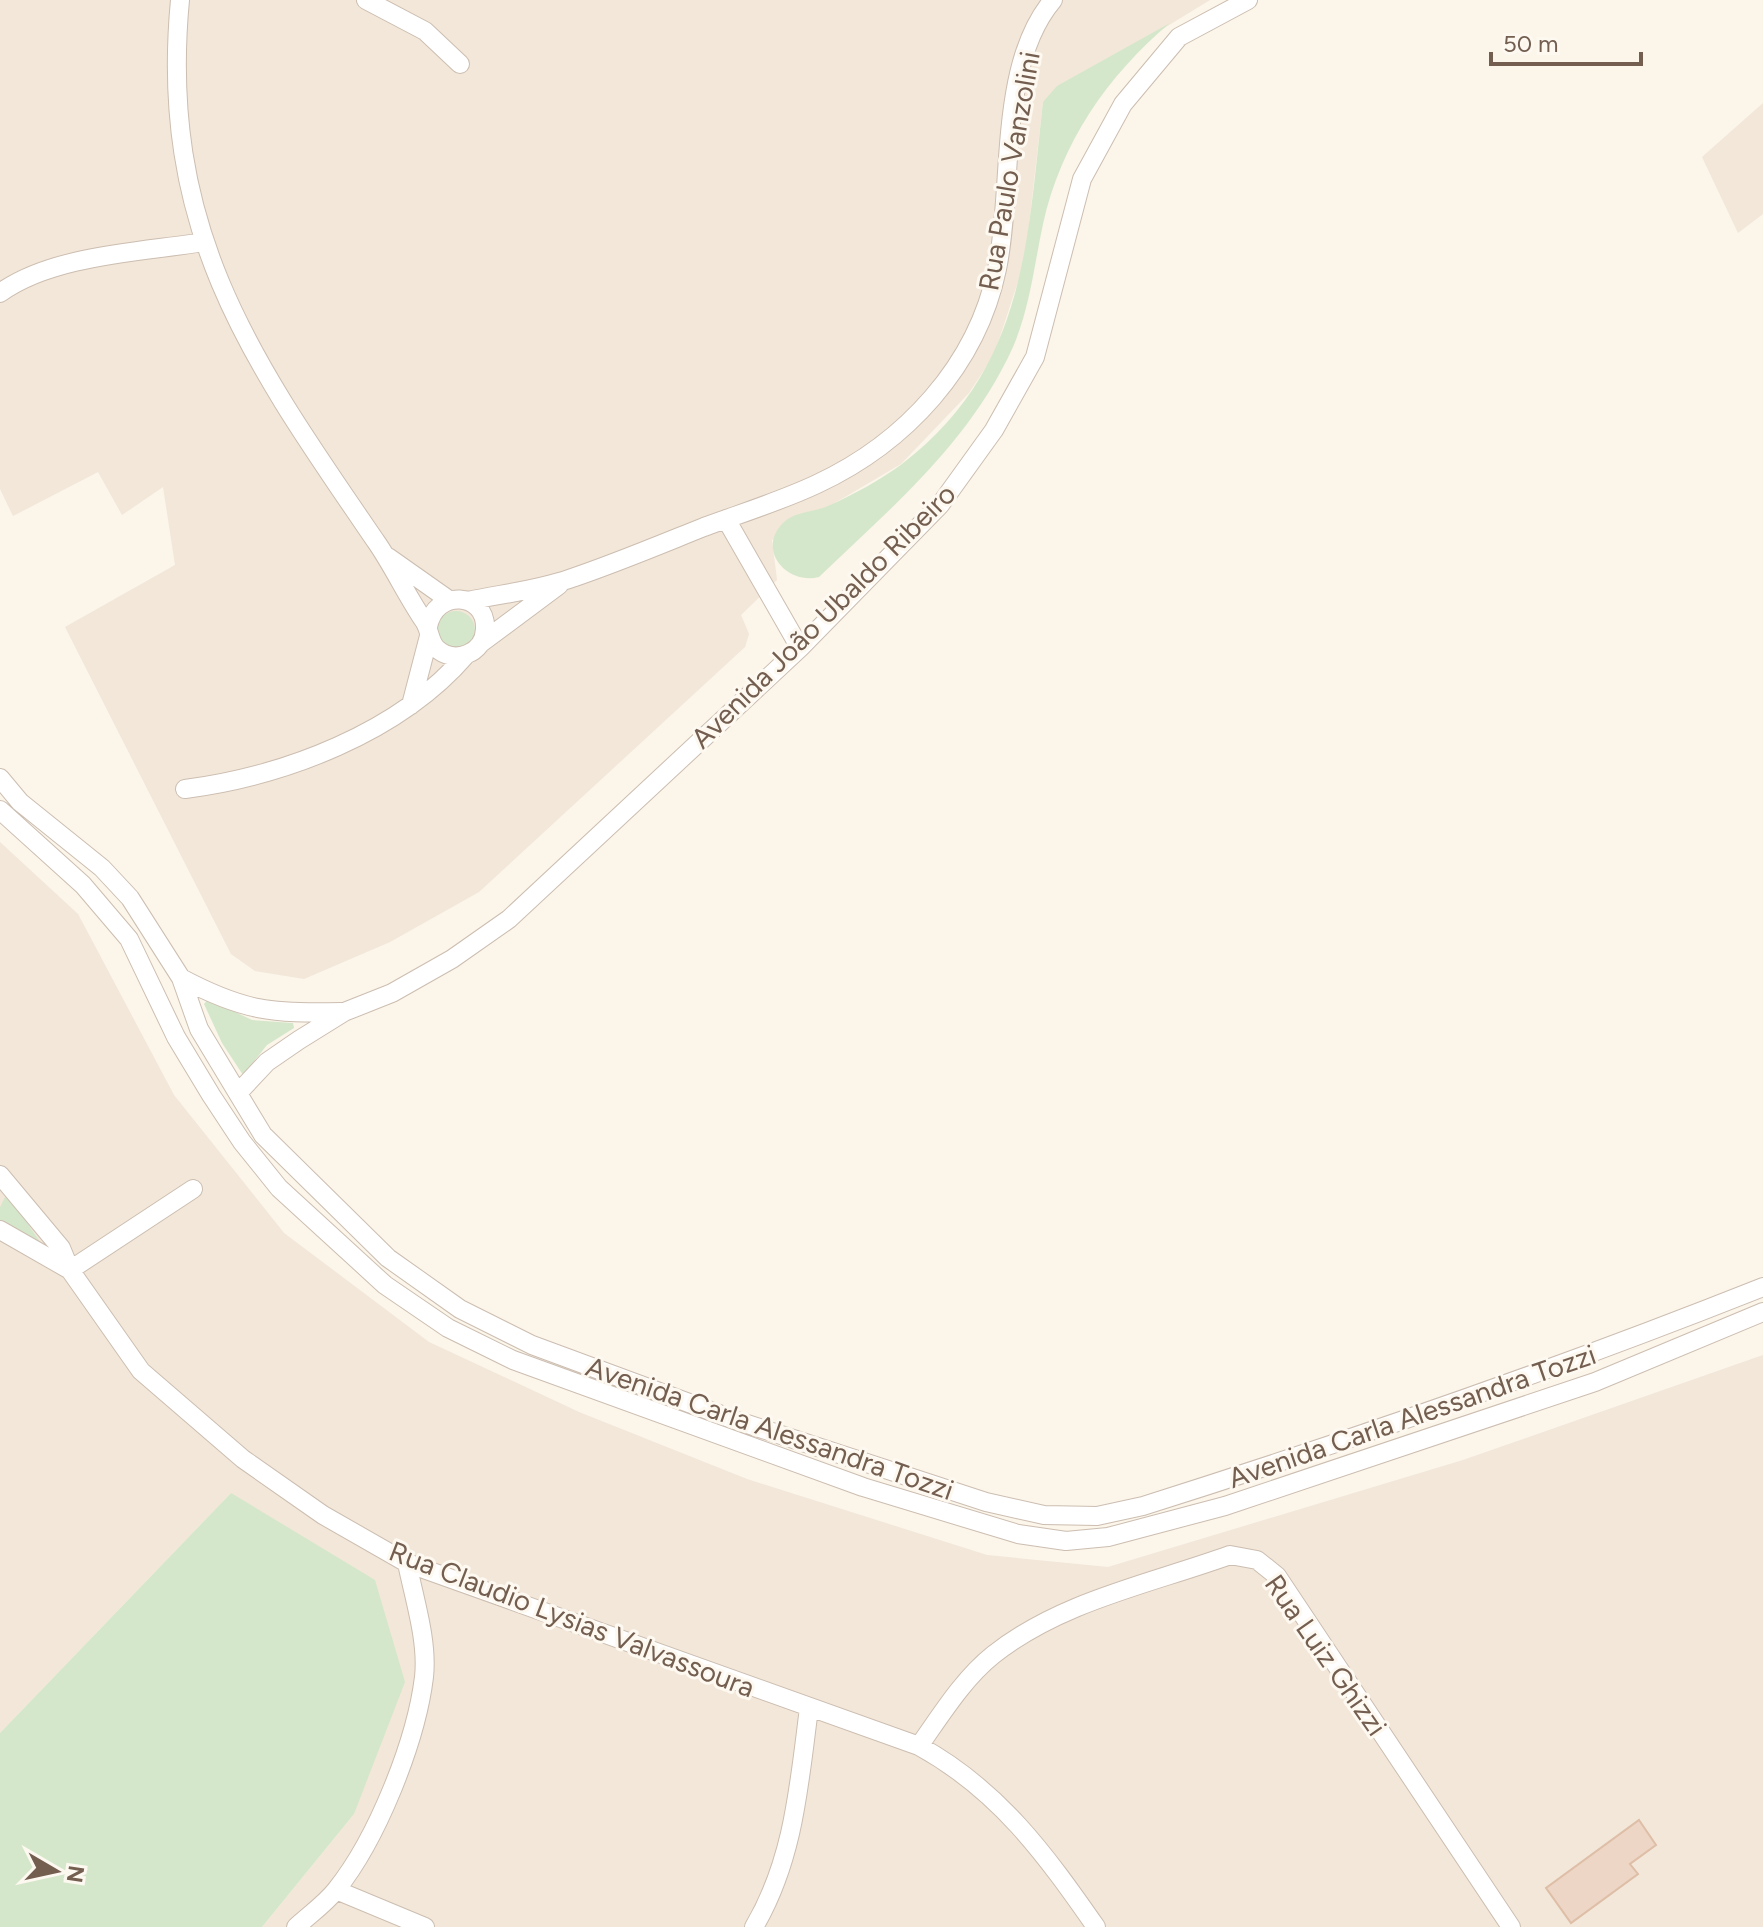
<svg xmlns="http://www.w3.org/2000/svg" width="1763" height="1927" font-family="Figtree,sans-serif">
  <style>
    .residential { fill: #f2e7d9 }
    .green { fill: #d5e7ca }
    .building { fill: #edd6c5; stroke: #debea7; stroke-width: 2 }
    .lines { fill: none; stroke-linecap: round; stroke-linejoin: round }
    .street-casing { stroke: #ccbeb1; stroke-width: 20 }
    .street { stroke: #fff; stroke-width: 18 }
    .labels { text-anchor: middle; dominant-baseline: central; stroke-width: 6; stroke-linejoin: round; paint-order: stroke }
    .street-label { font-size: 28px; fill: #735e50; stroke: #fdf9f1 }
  </style>
  <rect width="100%" height="100%" fill="#fbf5ea"/>
  <!-- residential -->
  <path class="residential" d="M0,0H1210L1043,102L1025,260L994,355L969,393L901,464L772,540L777,580L741,615L749,634L745,647L479,892L390,942L304,979L255,971L231,954L65,627L175,565L163,487L122,515L98,472L13,516L0,489Z
    M1763,103V214L1738,233L1702,157Z
    M0,842L78,914L174,1095L284,1233L429,1342L579,1412L747,1479L987,1555L1108,1567L1463,1460L1763,1355V1927H262L354,1814L231,1493L0,1733Z"/>
  <!-- green -->
  <path class="green" d="M1170,23C1107,76 1061,143 1043,224C1034,266 1030,307 1013,347C970,442 892,507 819,577C787,585 756,550 783,523C793,512 814,512 828,506C853,495 880,480 902,464C1026,369 1027,243 1043,102L1057,86Z
    M437 630a19 19 0 1 1 38 0a19 19 0 1 1-38 0Z
    M208,999L252,1020L293,1023L294,1028L267,1045L243,1075L222,1043L204,1004Z
    M7,1193L40,1242L37,1245L0,1221V1207Z
    M231,1493L375,1580L405,1682L354,1814L262,1927H0V1733Z"/>
  <!-- building -->
  <path class="building" d="M1639,1820L1656,1845L1630,1864L1638,1874L1571,1923L1546,1888Z"/>
  <g class="lines">
    <defs>
      <path id="street" d="M180,0C158,232 253,362 377,543C394,568 407,596 424,621C430,630 429,640 436,648C454,665 484,654 485,629C487,592 435,588 428,627
        M366,0L425,31L460,64
        M0,293C52,255 142,252 204,242
        M726,519L800,648
        M388,557L449,600
        M468,601C501,594 537,590 569,579C614,564 659,545 704,527C742,513 781,501 817,484C905,443 977,366 997,269C1014,188 997,66 1053,0
        M481,643L559,585
        M411,705L429,636
        M0,778L20,802L102,868L130,898L181,978L199,1029L263,1135L388,1258L460,1309L532,1345L735,1420L986,1502L1044,1515L1097,1516L1143,1506C1352,1440 1559,1368 1763,1287
        M185,789C284,776 399,733 466,655
        M0,810L83,885L129,939L176,1037L211,1095L242,1142L279,1188L385,1285L448,1328L513,1360L863,1487L1018,1534L1066,1541L1108,1537L1225,1506L1595,1382L1763,1312
        M181,978C243,1011 272,1014 341,1012
        M238,1093L267,1062L299,1040L344,1012L392,993L452,959L509,919L800,648L940,505L994,430L1035,357L1082,179L1123,104L1179,37L1248,0
        M0,1175L61,1248L70,1270L141,1371L243,1459L323,1515L407,1563L919,1746C999,1790 1045,1854 1096,1927
        M0,1230L70,1270
        M70,1270L193,1189
        M919,1746C941,1715 963,1679 993,1655C1061,1601 1150,1584 1230,1555L1257,1560L1277,1576L1511,1927
        M336,1890L425,1927
        M296,1927C309,1915 325,1904 336,1890C377,1839 416,1742 424,1677C428,1641 414,1598 407,1563
        M754,1927C794,1859 799,1785 809,1708"/>
    </defs>
    <!-- street casing -->
    <use href="#street" class="street-casing"/>
    <!-- street -->
    <use href="#street" class="street"/>
  </g>
  <g class="labels">
    <!-- street labels -->
    <g class="street-label">
      <text transform="translate(1009 171) rotate(-80)">Rua Paulo Vanzolini</text>
      <text transform="translate(823 616) rotate(-45)">Avenida João Ubaldo Ribeiro</text>
      <text transform="translate(1412 1416) rotate(-19)">Avenida Carla Alessandra Tozzi</text>
      <text transform="translate(770 1428) rotate(19)">Avenida Carla Alessandra Tozzi</text>
      <text transform="translate(572 1619) rotate(21)">Rua Claudio Lysias Valvassoura</text>
      <text transform="translate(1326 1655) rotate(55)">Rua Luiz Ghizzi</text>
    </g>
  </g>
  <!-- north arrow -->
  <g transform="translate(56 1871) rotate(99)" stroke="#fdf9f1" stroke-width="6" paint-order="stroke">
  <path d="M0-6L14 30L0 20L-14 30Z" fill="#735e50"/>
  <text y="-12" font-size="22" font-weight="bold" text-anchor="middle" fill="#735e50">N</text>
  </g>
  <!-- scale -->
  <path d="M1491 52v12h150v-12" fill="none" stroke="#735e50" stroke-width="4"/>
  <text x="1503" y="52" font-size="24" fill="#735e50" stroke="#fdf9f1" stroke-width="6" paint-order="stroke">50 m</text>
</svg>
